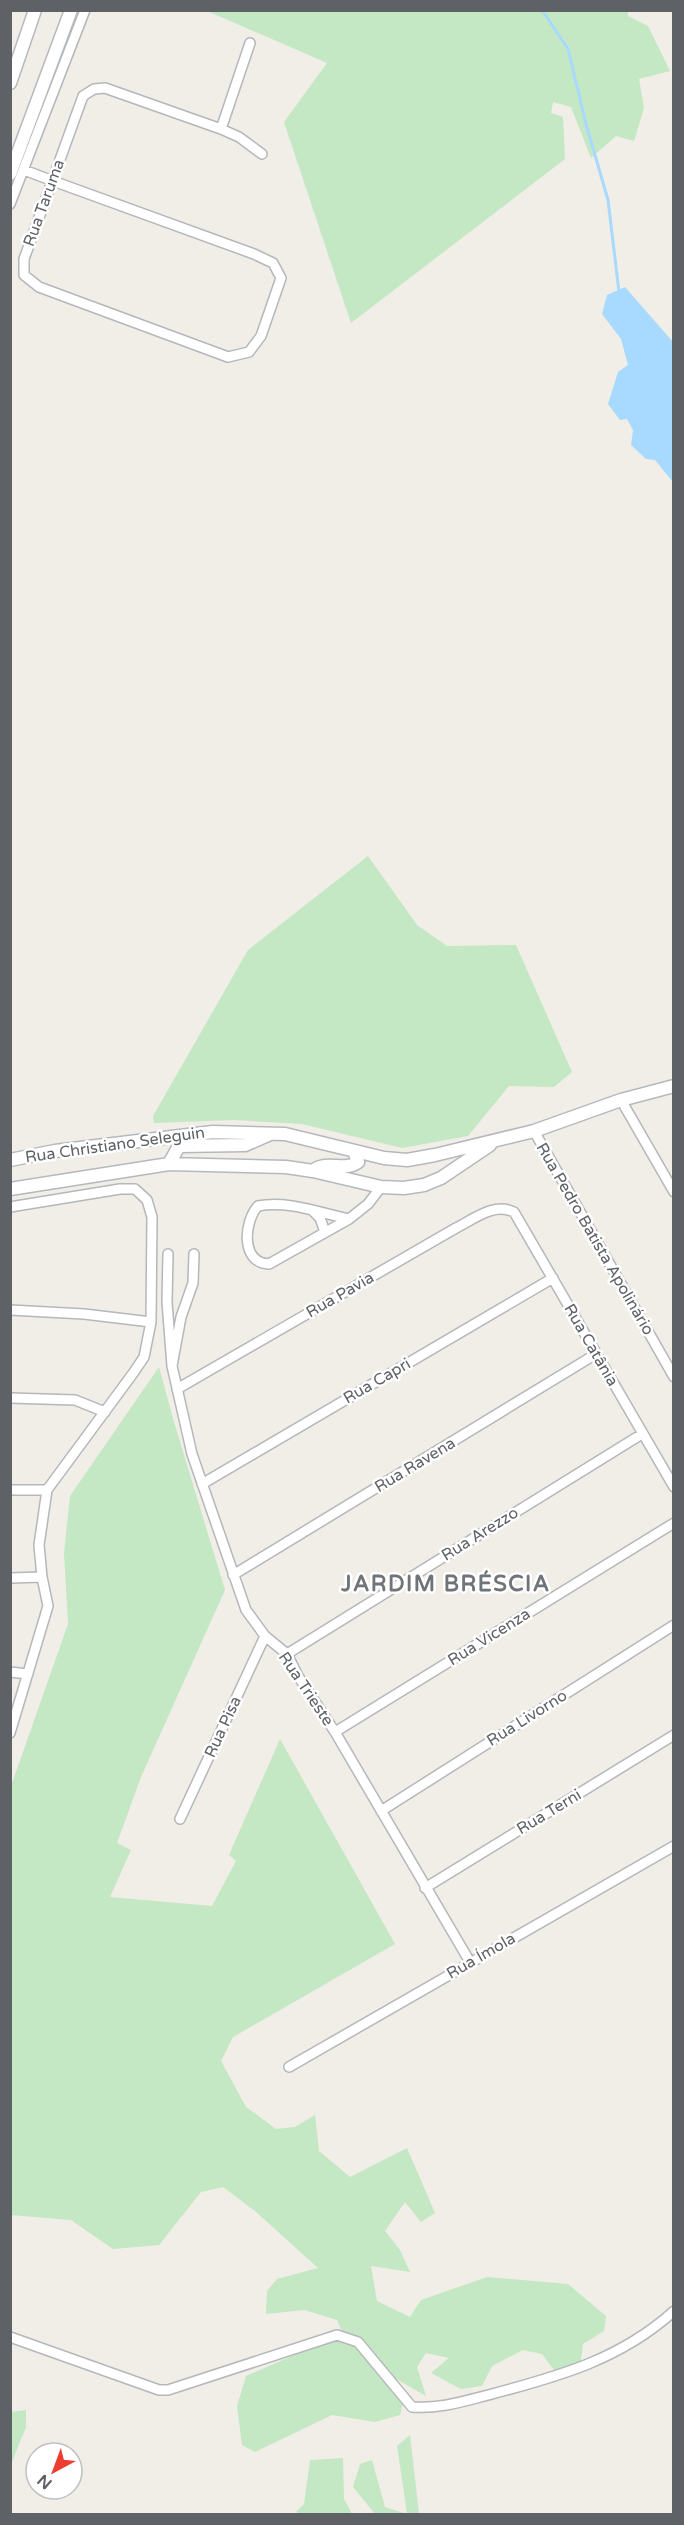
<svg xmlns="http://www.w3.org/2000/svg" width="684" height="2525" font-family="'Varela Round',sans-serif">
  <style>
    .green { fill: #c3e8c3 }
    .water { fill: #a8d9ff }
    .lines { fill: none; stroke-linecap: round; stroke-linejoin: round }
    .stream { stroke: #a8d9ff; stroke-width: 3 }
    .street-casing { stroke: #b4b7bb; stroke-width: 12 }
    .secondary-casing { stroke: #b5b9be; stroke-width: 15 }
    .street { stroke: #fff; stroke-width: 9 }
    .secondary { stroke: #fff; stroke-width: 12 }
    .labels { text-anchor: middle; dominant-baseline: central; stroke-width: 5; stroke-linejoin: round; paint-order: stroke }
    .street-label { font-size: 16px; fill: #5e6267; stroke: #fff }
    .district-label { font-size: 22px; font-weight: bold; letter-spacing: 1.5px; fill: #6f7479; stroke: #fff }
  </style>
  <rect width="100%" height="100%" fill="#f0eee7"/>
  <!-- green -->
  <path class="green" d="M207,11H628V16L648,26L670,71L639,79L644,108L634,141L616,136L591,158L571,107L553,102L551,113L563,117L565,159L351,323L284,122L327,63Z
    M368,856L417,925L447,946L516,945L572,1072L554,1087L509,1086L468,1136L402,1148L302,1124L234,1120L154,1123L153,1116L248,950Z
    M159,1367L174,1422L225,1590L141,1777L117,1843L131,1850L110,1897L212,1906L236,1861L229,1855L280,1739L395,1944L233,2037L221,2061L246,2107L276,2129L295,2127L315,2115L319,2151L350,2177L407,2148L435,2213L421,2222L405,2202L385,2231L400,2250L410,2272L371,2266L377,2301L410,2317L421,2300L487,2277L568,2284L606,2316L604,2331L583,2344L581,2361L571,2368L554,2370L542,2354L523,2350L492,2366L482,2386L461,2389L431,2373L449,2358L426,2353L417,2367L426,2396L384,2372L403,2403L400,2415L375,2422L332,2415L255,2452L242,2445L237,2406L246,2376L343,2334L337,2320L304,2310L266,2314L267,2291L277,2279L318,2268L255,2211L223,2187L201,2192L159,2245L113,2249L71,2220L11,2215V1786L68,1624L64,1553L70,1496Z
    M26,2410V2427L11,2464V2412Z
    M410,2435L419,2514H375L353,2487L360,2464L372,2460L385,2507L407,2514L397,2446Z
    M343,2458L344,2499L352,2514H302L296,2512L304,2504L310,2460Z"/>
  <!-- water -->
  <path class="water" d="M625,287L673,342V482L655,460L646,459L631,445L633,430L627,419L620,420L608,404L618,372L628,365L621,339L602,314L607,295Z"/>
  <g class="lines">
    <!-- stream -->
    <path class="stream" d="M542,10L568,49L586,124L608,200L619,292"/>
    <defs>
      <path id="street" d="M221,129L250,43
        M24,170L53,181L254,254L273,263L281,278L261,336L249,352L228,357L39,287L24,275V259L83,96L94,89L105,88L221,129L239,137L262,154
        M10,204L85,10
        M621,1100L674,1192
        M534,1131L674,1377
        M10,1207L120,1189H135L147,1200L152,1217L151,1322L144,1357L134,1372L47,1490L39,1545L42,1577L48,1606L10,1733
        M313,1211L320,1218L325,1232
        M349,1219C320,1213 287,1200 258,1206C244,1221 240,1263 269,1264L349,1219L368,1204L381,1187
        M168,1254L167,1302L172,1366L181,1317L193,1283L194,1254
        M10,1310L84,1314L151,1322
        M172,1366L192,1454L246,1610L265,1636L287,1654L298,1676L335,1732L470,1962
        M177,1389L456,1228C474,1219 494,1202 514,1212L674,1487
        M10,1398L75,1400L105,1412
        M202,1484L553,1278
        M10,1490H47
        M233,1575L596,1354
        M10,1578L42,1577
        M287,1654L642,1434
        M10,1672L28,1674
        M335,1732L674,1523
        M381,1811L674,1625
        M180,1819L265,1636
        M425,1888L674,1735
        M289,2067L674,1846
        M10,2337L159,2390H168L337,2335L358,2342L412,2407C441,2409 464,2401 492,2394C560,2376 621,2359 674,2311"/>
      <path id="secondary" d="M10,83L35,10
        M10,174L71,10
        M10,1160L55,1151L213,1132L285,1134L384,1158L407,1160L435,1155L534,1131L621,1100L674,1086
        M169,1164L179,1146L245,1145L268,1135
        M314,1170C327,1160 345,1172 358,1162L354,1151
        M10,1189L169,1164L286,1167L313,1171L381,1187L404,1188L424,1185L441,1178L490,1145"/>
    </defs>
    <!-- street casing -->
    <use href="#street" class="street-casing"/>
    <!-- secondary casing -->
    <use href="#secondary" class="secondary-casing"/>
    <!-- street -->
    <use href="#street" class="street"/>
    <!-- secondary -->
    <use href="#secondary" class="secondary"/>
  </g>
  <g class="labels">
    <!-- street labels -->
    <g class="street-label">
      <text transform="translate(44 203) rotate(-70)">Rua Taruma</text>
      <text transform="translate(115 1145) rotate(-8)">Rua Christiano Seleguin</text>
      <text transform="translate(595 1239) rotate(60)">Rua Pedro Batista Apolinário</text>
      <text transform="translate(340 1295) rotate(-30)">Rua Pavia</text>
      <text transform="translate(591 1345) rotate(60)">Rua Catânia</text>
      <text transform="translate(377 1381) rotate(-30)">Rua Capri</text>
      <text transform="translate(415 1465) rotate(-31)">Rua Ravena</text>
      <text transform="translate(480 1534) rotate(-32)">Rua Arezzo</text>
      <text transform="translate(489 1637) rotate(-32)">Rua Vicenza</text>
      <text transform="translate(306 1689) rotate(56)">Rua Trieste</text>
      <text transform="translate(527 1718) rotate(-32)">Rua Livorno</text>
      <text transform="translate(223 1727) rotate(-65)">Rua Pisa</text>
      <text transform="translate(549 1812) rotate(-31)">Rua Terni</text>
      <text transform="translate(481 1956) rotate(-30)">Rua Ímola</text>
    </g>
    <!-- district labels -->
    <g class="district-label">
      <text x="446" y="1584">JARDIM BRÉSCIA</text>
    </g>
  </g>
  <!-- border -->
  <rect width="684" height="2525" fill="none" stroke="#5e6267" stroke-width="24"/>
  <!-- north arrow -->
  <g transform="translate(54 2471) rotate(221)"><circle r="28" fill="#ffffff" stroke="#bfc0c2" stroke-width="1.5"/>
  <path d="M0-4.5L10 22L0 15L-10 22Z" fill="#ec3f31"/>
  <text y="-9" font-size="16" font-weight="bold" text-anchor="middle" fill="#5e6267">N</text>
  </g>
</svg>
